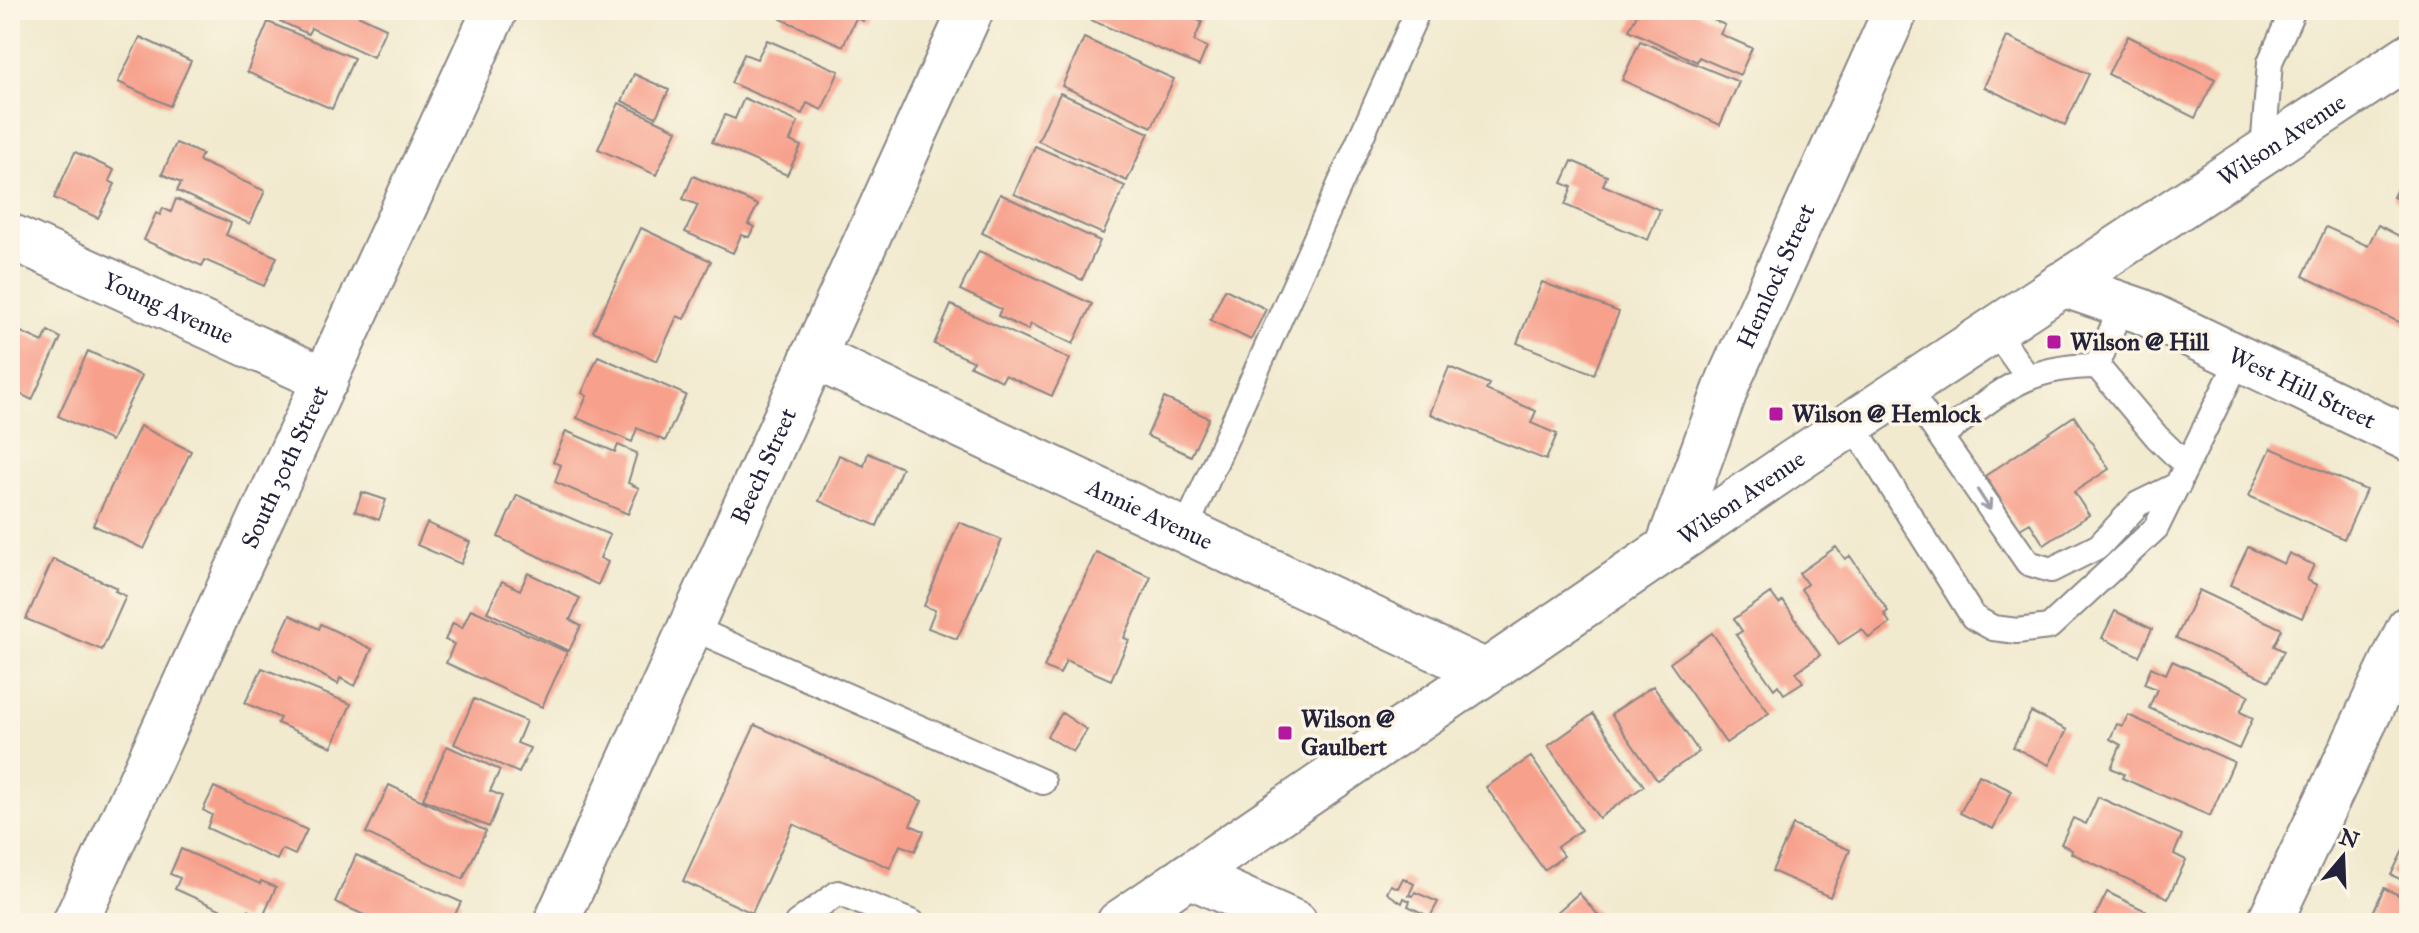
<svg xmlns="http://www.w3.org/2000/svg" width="2419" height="933" font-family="'IM FELL Great Primer',serif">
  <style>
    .building { fill: #f7a08c }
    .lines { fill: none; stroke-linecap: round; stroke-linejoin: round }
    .service-casing { stroke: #8a8685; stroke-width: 28 }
    .minor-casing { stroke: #8a8685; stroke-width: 48 }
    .tertiary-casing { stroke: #8a8685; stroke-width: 48 }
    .service { stroke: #fff; stroke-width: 24 }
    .minor { stroke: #fff; stroke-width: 44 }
    .tertiary { stroke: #fff; stroke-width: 44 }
    .oneway { stroke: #9c9ca7 }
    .poi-dot { fill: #b5179e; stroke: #fcf5e5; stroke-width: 3 }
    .labels { text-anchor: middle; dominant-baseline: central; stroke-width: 7; stroke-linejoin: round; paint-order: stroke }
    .street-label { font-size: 24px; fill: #22223b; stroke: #fcf5e5 }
    .poi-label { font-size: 24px; font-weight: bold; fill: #22223b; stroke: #fcf5e5; text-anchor: start }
  </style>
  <rect width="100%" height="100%" fill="#fcf5e5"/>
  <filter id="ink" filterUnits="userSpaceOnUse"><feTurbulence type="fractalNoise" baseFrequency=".0125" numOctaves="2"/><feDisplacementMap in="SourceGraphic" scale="16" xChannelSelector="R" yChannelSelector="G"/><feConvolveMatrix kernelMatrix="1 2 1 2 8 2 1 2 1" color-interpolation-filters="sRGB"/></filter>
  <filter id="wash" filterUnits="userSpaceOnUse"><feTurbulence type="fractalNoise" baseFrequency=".006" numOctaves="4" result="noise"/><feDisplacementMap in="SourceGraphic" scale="32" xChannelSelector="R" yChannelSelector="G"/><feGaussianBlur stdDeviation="1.8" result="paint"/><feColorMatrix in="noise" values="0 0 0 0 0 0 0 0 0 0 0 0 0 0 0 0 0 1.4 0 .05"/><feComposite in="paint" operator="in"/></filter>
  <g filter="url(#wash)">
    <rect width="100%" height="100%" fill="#f1eacf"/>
    <g id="blocks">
      <!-- building -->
      <path class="building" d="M263,10H347L386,28L373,57L311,28L308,34L262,13Z
        M785,10H868L863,21L856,18L843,46L781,19Z
        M1089,10H1178L1202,22L1194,41L1207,47L1199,66L1086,18Z
        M1639,10H1691L1725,25L1720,34L1752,48L1740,75L1699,57L1697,62L1629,30Z
        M268,22L354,58L332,109L247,72Z
        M2128,36L2215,79L2195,118L2108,74Z
        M140,37L191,61L170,106L118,82Z
        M2007,37L2089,74L2065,125L1984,87Z
        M1084,38L1174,79L1152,127L1062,86Z
        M767,40L839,71L822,110L807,103L802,114L731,83L744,54L757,59Z
        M1640,41L1739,82L1720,125L1622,80Z
        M634,74L669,90L656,117L622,101Z
        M1060,93L1149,133L1127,181L1038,141Z
        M744,98L798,122L790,141L801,146L787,175L712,142L725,115L735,119Z
        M619,103L677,130L656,175L598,149Z
        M176,143L202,154L199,161L265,191L250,224L177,191L181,183L162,174Z
        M1035,146L1125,186L1103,234L1014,194Z
        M75,152L114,170L109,181L115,184L98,218L54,198Z
        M1572,161L1607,176L1603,185L1660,210L1648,240L1565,205L1572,187L1562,183Z
        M2407,167L2409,168V205L2393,197Z
        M693,176L758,205L748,224L754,227L749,237L741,235L733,253L685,232L698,205L683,199Z
        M1000,194L1100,241L1082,280L982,233Z
        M176,199L231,223L226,235L277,257L264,286L205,260L202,266L144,240L156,213L160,215L163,208L171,212Z
        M2378,225L2409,241V327L2303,276L2326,227L2368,246Z
        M641,228L711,261L684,319L677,316L657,361L593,331Z
        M979,251L1092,304L1073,344L1031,324L1028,330L998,316L1001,309L960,290Z
        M1542,282L1619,312L1594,374L1517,343Z
        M1225,289L1266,309L1251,340L1210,320Z
        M951,305L1070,359L1052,396L1005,375L1002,381L970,366L973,361L934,344Z
        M10,327L43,342L48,331L61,338L32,400L10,389Z
        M88,351L142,376L111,441L58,416Z
        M598,356L686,395L665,441L637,428L632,442L577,418L587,396L582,393Z
        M1449,367L1489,384L1486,390L1536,411L1531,423L1557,434L1546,460L1430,414Z
        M1164,398L1209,418L1191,456L1147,436Z
        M2074,416L2109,469L2074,492L2089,515L2044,545L2030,523L2020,529L1985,476Z
        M140,426L191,451L144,549L93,525Z
        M566,431L615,452L618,445L637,453L628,483L639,488L628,514L555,482L561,465L553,462Z
        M2271,448L2366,490L2344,539L2249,496Z
        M868,453L902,468L877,526L819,501L839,455L864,466Z
        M362,492L386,500L379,520L355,511Z
        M517,495L610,535L600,558L608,562L598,585L498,537Z
        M959,522L1002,540L957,639L928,628L935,610L924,606Z
        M427,523L470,542L461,564L417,545Z
        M1836,547L1845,559L1850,556L1888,611L1884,614L1890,623L1869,638L1862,629L1839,644L1801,589L1807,584L1799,573Z
        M2248,547L2284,564L2289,553L2314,565L2307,580L2317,585L2302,618L2230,585Z
        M1096,552L1151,577L1124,638L1129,640L1111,680L1066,660L1060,674L1044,667Z
        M53,559L117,588L115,591L126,596L102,650L26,619Z
        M528,573L580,598L570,620L581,626L569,651L487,612L502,581L520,590Z
        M2199,590L2282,629L2274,646L2284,651L2269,681L2176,638Z
        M1771,593L1779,604L1783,601L1820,655L1796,672L1803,682L1784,694L1778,685L1774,689L1736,635L1742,631L1734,619Z
        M471,609L567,652L542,707L446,663L454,644L445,640L453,623L462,628Z
        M2115,611L2152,629L2139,656L2102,638Z
        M290,615L319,629L321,624L372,649L355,686L340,678L338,684L274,649Z
        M1712,633L1769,713L1726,743L1670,663Z
        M2172,661L2249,695L2240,712L2253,718L2239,749L2149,708L2157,689L2144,684L2151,667L2166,674Z
        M262,668L351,704L332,747L277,723L280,718L245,703Z
        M1653,686L1699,752L1657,780L1611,714Z
        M474,699L526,721L517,743L530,748L519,773L454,744Z
        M2031,712L2067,730L2049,765L2013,747Z
        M1062,713L1087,730L1073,752L1047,736Z
        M1593,714L1644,786L1599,818L1548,746Z
        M2128,715L2234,762L2210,816L2122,778L2124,774L2111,768L2121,745L2110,739L2117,724L2123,726Z
        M755,725L922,801L910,825L924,831L915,851L900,845L890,868L793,824L752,913L683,881Z
        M447,746L500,770L490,791L502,796L489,827L423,799Z
        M1531,757L1581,830L1557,847L1564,856L1544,870L1486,787Z
        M1979,775L2012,791L1993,829L1960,813Z
        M389,785L486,831L463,879L366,833Z
        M214,787L307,830L295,855L282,849L277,860L207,828L212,815L203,810Z
        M2098,797L2182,835L2174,854L2186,860L2168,898L2071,853L2072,850L2061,844L2073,818L2086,824Z
        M1793,825L1850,850L1830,897L1772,871Z
        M2409,838V883L2391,875Z
        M181,849L260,884L261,881L276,887L263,917L248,910L244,920L175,889L180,878L170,874Z
        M356,855L461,902L451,923H382L335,902Z
        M1403,878L1414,884L1409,895L1413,896L1415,892L1438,902L1430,917L1408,906L1410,901L1404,898L1402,903L1387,893L1391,885L1398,888Z
        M2384,888L2409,900V923H2368Z
        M2107,892L2146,911L2140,923H2092Z
        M1579,893L1605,923H1565L1556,913Z"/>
    </g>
  </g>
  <g filter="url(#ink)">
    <use href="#blocks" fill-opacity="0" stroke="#8a8685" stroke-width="2"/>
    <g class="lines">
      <defs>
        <path id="service" d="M2263,150L2270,62L2293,10
          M1995,331L2027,376
          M2097,366L2122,304
          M1906,387L2028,563L2051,570L2099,546L2138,504L2179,484
          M1852,423L1973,617L1993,628L2017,631L2049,627L2156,528L2239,359
          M1942,435C2000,394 2022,366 2097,366L2157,437L2186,465
          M1185,530L1418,10
          M690,627L1043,782
          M797,923L838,893L913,923"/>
        <g id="minor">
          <path id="s1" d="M10,236L326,380"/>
          <path id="s2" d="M2062,284L2141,311L2409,439"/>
          <path id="s3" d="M813,356L1486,672"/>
          <path id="s4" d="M1667,549L1729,380L1896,10"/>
          <path d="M1189,875L1295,923"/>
          <path id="s5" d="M75,923L495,10"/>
          <path id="s6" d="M556,923L971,10"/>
          <path d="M2269,923L2409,628"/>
        </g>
        <g id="tertiary">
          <path id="s7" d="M1119,923L1795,461L2409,56"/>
        </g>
      </defs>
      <!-- service casing -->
      <use href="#service" class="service-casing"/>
      <!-- minor casing -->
      <use href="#minor" class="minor-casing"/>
      <!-- tertiary casing -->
      <use href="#tertiary" class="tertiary-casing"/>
      <!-- service -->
      <use href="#service" class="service"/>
      <!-- minor -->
      <use href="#minor" class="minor"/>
      <!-- tertiary -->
      <use href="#tertiary" class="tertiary"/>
    </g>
    <!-- one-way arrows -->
    <defs><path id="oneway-shaft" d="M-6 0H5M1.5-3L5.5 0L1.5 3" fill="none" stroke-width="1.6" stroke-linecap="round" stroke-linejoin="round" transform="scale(2)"/></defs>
    <use class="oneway" href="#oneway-shaft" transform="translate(1984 500) rotate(57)"/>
  </g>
  <!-- markers -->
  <g class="poi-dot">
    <rect x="2046" y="334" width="16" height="16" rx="4"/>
    <rect x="1768" y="406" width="16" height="16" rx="4"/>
    <rect x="1277" y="725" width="16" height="16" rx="4"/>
  </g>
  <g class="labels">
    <!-- street labels -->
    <g class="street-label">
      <text stroke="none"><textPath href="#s7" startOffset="1402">Wilson Avenue</textPath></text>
      <text stroke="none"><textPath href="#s4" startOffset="294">Hemlock Street</textPath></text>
      <text stroke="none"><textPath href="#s1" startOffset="174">Young Avenue</textPath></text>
      <text stroke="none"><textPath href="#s2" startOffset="262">West Hill Street</textPath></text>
      <text stroke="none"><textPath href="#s6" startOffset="502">Beech Street</textPath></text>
      <text stroke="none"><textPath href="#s5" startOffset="502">South 30th Street</textPath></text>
      <text stroke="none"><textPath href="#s7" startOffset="754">Wilson Avenue</textPath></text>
      <text stroke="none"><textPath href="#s3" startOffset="372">Annie Avenue</textPath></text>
    </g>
    <!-- poi labels -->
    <g class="poi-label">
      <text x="2070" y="342">Wilson @ Hill</text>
      <text x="1792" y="414">Wilson @ Hemlock</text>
      <text x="1301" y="719">Wilson @<tspan x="1301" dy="28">Gaulbert</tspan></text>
    </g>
  </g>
  <!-- margin -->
  <rect width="2419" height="933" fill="none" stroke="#fcf5e5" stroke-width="40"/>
  <!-- north arrow -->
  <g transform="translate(2343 857) rotate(19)" stroke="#fcf5e5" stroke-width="6" paint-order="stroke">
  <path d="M0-6L14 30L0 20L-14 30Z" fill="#22223b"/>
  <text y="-12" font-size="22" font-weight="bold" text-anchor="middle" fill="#22223b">N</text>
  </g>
</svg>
